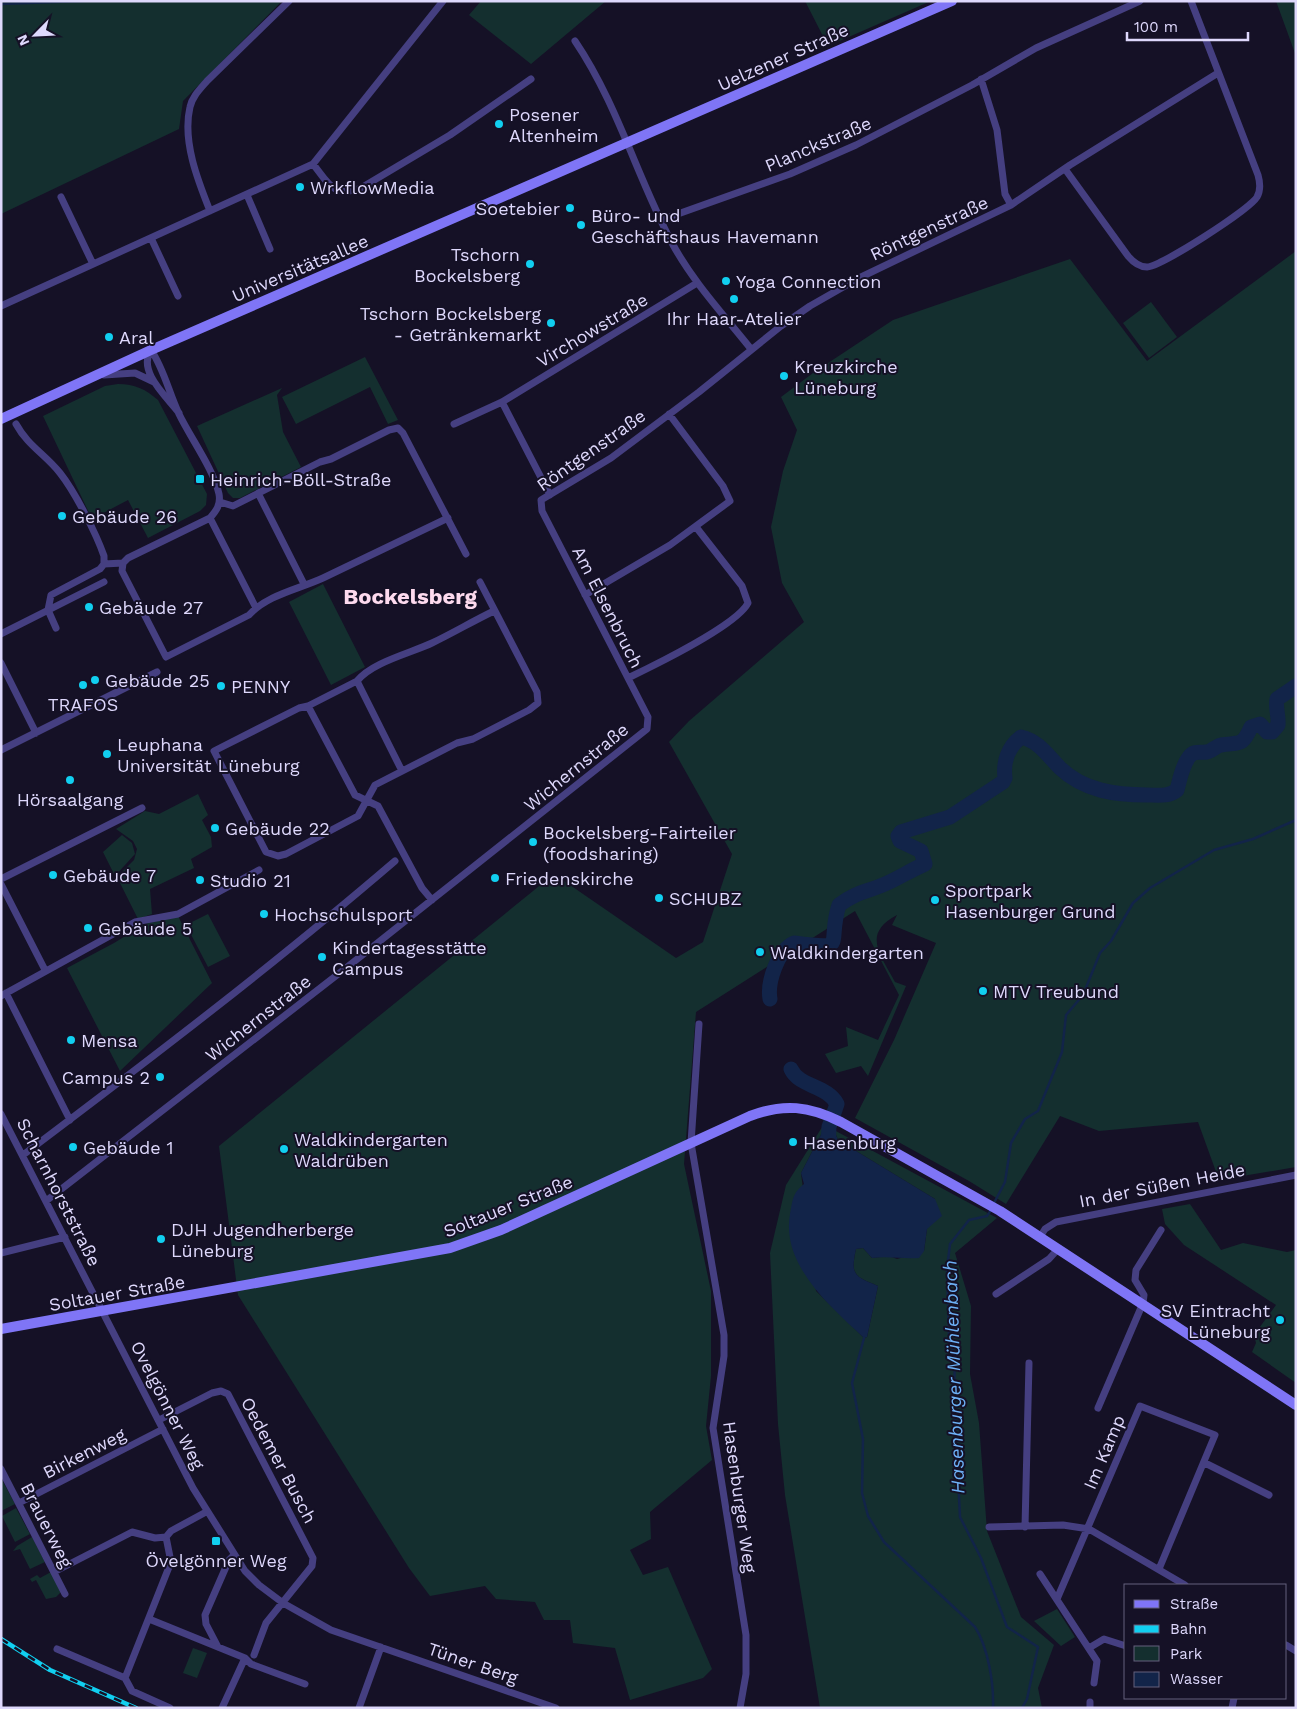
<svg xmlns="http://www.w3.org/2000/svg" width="1297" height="1709" font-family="'Work Sans',sans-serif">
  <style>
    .green { fill: #142f2f }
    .water { fill: #122449 }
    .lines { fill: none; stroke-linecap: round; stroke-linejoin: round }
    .stream { stroke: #122449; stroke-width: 2.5 }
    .river { stroke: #122449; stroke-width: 15 }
    .street { stroke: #453f81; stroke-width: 7 }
    .secondary { stroke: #7f75f6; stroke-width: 10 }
    .rail-casing { stroke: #11cff0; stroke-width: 4.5 }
    .rail { stroke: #151126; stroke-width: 2.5; stroke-dasharray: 8; stroke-linecap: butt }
    .poi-dot { fill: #11cff0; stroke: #151126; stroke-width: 2 }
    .labels { text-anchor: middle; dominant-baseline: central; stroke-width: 4; stroke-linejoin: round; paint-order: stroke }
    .street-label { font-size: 18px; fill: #ded8fc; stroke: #151126 }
    .poi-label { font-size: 18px; fill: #ded8fc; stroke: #151126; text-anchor: start }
    .water-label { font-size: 19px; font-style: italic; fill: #6db0f6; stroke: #151126 }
    .district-label { font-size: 22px; font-weight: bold; fill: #fddaee; stroke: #151126 }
  </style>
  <rect width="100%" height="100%" fill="#151126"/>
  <!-- green -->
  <path class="green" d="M1,1H282L183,101L179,129L1,214Z
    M481,1H606L531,64L469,15Z
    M805,1H931L828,46Z
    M1276,1H1296V56Z
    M1296,251V1167L1219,1180L1198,1122L1099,1131L1060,1116L1006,1204L969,1181L855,1118L894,1040L936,943L892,925L897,915C861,934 881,955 895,982L906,986L868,1076L861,1066L836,1073L825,1054L848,1046L846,1027L878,1040L899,995L855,911L696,1012L684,1164L711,1291V1376L706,1426L712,1460L650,1512L651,1539L630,1550L643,1575L668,1567L712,1669L703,1678L630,1700L615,1648L573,1643L570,1620H544L535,1602L496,1599L485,1586L430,1596L409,1568L238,1295L219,1146L554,874L676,958L703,942L732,854L669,742L689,721L804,622L782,583L771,527L783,471L797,430L781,397L813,373L893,320L1070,259L1147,361Z
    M1151,302L1177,337L1149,358L1123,323Z
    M365,357L398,420L388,424L370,387L296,424L282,397Z
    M118,384C135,384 145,389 158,400L207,494L206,505L200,511L148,538L128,500L92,519L43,416L105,386Z
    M282,388L277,395L283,432L301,467L240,498H233L228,493L197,426Z
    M323,584L365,667L331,685L289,602Z
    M198,794L208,815L202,820L211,837L212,847L191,859L194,868L150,889L152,914L138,919L117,877L134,860L137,849L133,841L116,829L145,811L159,814Z
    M122,835L132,843L135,854L115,876L103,852Z
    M208,914L230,956L208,967L186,925Z
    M178,916L212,983L120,1071L67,968L114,943L145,924Z
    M824,1124L826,1125L801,1173L816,1291L864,1338L867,1337L878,1286C855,1276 850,1276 856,1249L863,1248L872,1258L889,1256L897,1259L924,1251L927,1229L935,1199L838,1140L834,1130L997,1218L955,1253L971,1306L970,1374L979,1423L987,1531L1021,1617L1054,1645L1038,1688L1042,1708H820L785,1495L778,1424L770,1253L786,1185Z
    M1190,1204L1221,1250L1243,1243L1287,1252L1296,1250V1383L1252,1352L1256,1343L1254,1335L1276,1305L1184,1245L1165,1224L1162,1209Z
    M1,1478L15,1504L1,1511Z
    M16,1508L30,1534L15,1542L2,1516Z
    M32,1537L45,1562L30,1569L20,1549L13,1551L17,1546Z
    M51,1572L61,1592L56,1597L46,1599L36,1580L32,1582L30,1579L37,1575L40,1578Z
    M1057,1609L1075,1637L1061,1646L1034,1621Z
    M193,1648L207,1653L197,1678L183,1673Z"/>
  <!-- water -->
  <path class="water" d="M826,1125L834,1130L838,1140L935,1199L942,1216L927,1229L924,1251L919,1258C902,1259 888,1256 872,1258L863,1248L856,1249C850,1276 855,1276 878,1286L867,1337L864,1338C830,1306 781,1265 790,1214C793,1199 792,1194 804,1184L801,1173Z"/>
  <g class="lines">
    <!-- stream -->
    <path class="stream" d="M1,4L83,1
      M993,1205L1005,1182L1011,1143L1025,1119L1038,1111L1062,1052L1066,1015L1083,995L1100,953L1111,941L1133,903L1150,888L1214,850L1253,839L1296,820
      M991,1210L987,1216L969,1220L950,1244L947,1269L949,1336L955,1359L954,1397L960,1517L981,1558L1007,1627L1038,1647L1027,1699L1022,1708
      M864,1338L852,1383L863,1439L862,1493L868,1516L884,1542L975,1627C988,1647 994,1684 993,1708"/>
    <!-- river -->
    <path class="river" d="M770,999C767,982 778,950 794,943C850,950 826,946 839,905C856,892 867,892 885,884C899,878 911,870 925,864L921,851L900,841L898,836L901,832L950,817L1003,782L1005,778C1003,762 1008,747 1021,737C1039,741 1048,756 1060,768C1084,791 1116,795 1147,795C1157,795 1169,797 1177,790C1180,779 1182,766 1189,757C1194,750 1200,753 1207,752C1212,751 1216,746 1221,745C1240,742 1242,747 1251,727L1260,724L1267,732H1272L1278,725C1279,716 1275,707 1277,699L1296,686
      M791,1069C799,1087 827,1085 837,1104L829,1127L828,1146"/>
    <!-- street -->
    <path class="street" d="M575,41C617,103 637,177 672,243C693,282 724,315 751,349
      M981,79L997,130L1005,194L1011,205
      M313,164C329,184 333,198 361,188L450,135L531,79
      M1065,169L1128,256C1133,262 1139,267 1147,267C1162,266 1249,210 1257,197C1261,190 1260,182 1258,175L1191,1
      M247,195L270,249
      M61,197L93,264
      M210,211C198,181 182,141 190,107C192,97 200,89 207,81L289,1
      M661,220L790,174L856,145L972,85L1036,48L1140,1
      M151,238L178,296
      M1,306L313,164L443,1
      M104,375L135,373L154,382
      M502,402L550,495
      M179,413C166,396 137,371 151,350C164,369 169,393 179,414C190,437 214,470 219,494C221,505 216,511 210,518L128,558L123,563L122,571L166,657L249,615C267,595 299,589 323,578L448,518
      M16,424C28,446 45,454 60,473C75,492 96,533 104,556V564L100,569L51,595L48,610L56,628
      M454,424L502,402L697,283
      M258,493L304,584
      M220,502L233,506L320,462L331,459L389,430L398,428L403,433L466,554
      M210,518L256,608
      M104,564L123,563
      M480,582L537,692L538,703L529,710L473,739L457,743L375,785L358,816L286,854L278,856L266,852L214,751L299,708L308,706L357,681C372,662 411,653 432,643C453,633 473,621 494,611
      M585,595L670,545L730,501L723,486L669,414
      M1,634L104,582
      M1,663L36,733
      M628,678C653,666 737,625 748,603L742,586L696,527
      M357,681L402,771
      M308,706L355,795L378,806L422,888L432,900
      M1,750L157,672
      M1,879L142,808
      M1,884L45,970
      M6,993L70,1120
      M1,996L135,922L178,914L259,870
      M699,1024L691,1143L724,1335V1356L713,1428L746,1635V1674L740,1708
      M1,1114L193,1488L245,1571L259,1585L283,1603L331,1630L556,1708
      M23,1155C149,1060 275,964 395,861
      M46,1201L346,968L647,729L648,717L542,511L541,500L611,458L699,392L781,326L810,306L859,278L1011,205L1070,165L1218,73
      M1040,1237L1045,1229L1056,1222L1296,1175
      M1,1253L65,1237
      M996,1294L1049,1259L1058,1249
      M1098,1408L1143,1303L1144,1295L1135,1280L1136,1270L1161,1230
      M159,1420L212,1393L221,1391L228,1394L313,1558L312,1566L266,1623L254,1655
      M1205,1463L1269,1495
      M1,1469L65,1594
      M19,1503L163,1429
      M989,1527L1063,1525L1089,1529L1185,1585
      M1025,1527L1029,1363
      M54,1572L132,1532L155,1538L166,1537
      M1040,1574L1097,1661L1094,1683
      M1057,1599L1140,1406L1215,1435L1159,1569
      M149,1619L245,1658L251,1664L305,1684
      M1286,1645L1296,1651
      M218,1647L206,1624L205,1615L229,1560L234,1555
      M1089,1648L1104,1639L1126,1646
      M57,1649L125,1678
      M170,1708L132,1691L125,1678L171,1562L166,1537L171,1531L206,1512
      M222,1708L245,1658
      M359,1708L381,1647
      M1090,1708V1702
      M1232,1708L1234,1698"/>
    <!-- secondary -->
    <path class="secondary" d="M1,419L151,350L952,1
      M1,1329L450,1248L501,1230L750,1116C784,1103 809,1106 841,1122L1000,1211L1296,1405"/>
    <defs>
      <path id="rail" d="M1,1639L50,1670L136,1708"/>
    </defs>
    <!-- rail casing -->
    <use href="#rail" class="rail-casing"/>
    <!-- rail -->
    <use href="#rail" class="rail"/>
  </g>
  <!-- markers -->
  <g class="poi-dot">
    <circle cx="499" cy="124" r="5"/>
    <circle cx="300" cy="187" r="5"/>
    <circle cx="570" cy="208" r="5"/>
    <circle cx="581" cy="225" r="5"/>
    <circle cx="530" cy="264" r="5"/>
    <circle cx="726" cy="281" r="5"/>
    <circle cx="734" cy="299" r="5"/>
    <circle cx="551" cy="323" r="5"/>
    <circle cx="109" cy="337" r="5"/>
    <circle cx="784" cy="376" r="5"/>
    <rect x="195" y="474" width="10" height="10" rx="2.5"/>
    <circle cx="62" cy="516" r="5"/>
    <circle cx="89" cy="607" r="5"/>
    <circle cx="95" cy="680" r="5"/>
    <circle cx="83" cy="685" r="5"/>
    <circle cx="221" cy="686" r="5"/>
    <circle cx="107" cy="754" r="5"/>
    <circle cx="70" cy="780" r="5"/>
    <circle cx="215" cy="828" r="5"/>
    <circle cx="533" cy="842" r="5"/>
    <circle cx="53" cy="875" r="5"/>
    <circle cx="495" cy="878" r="5"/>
    <circle cx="200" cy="880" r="5"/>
    <circle cx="659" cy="898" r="5"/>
    <circle cx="935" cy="900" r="5"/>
    <circle cx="264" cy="914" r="5"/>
    <circle cx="88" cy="928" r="5"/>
    <circle cx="760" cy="952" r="5"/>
    <circle cx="322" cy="957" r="5"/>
    <circle cx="983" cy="991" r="5"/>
    <circle cx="71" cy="1040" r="5"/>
    <circle cx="160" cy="1077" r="5"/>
    <circle cx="793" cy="1142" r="5"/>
    <circle cx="73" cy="1147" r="5"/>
    <circle cx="284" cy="1149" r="5"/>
    <circle cx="161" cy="1239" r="5"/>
    <circle cx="1280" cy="1320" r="5"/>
    <rect x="211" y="1536" width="10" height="10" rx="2.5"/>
  </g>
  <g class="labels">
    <!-- street labels -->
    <g class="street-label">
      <text transform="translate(783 57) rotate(-24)">Uelzener Straße</text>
      <text transform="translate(818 144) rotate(-23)">Planckstraße</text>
      <text transform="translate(929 228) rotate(-25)">Röntgenstraße</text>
      <text transform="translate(300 268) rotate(-23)">Universitätsallee</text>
      <text transform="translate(592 330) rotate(-31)">Virchowstraße</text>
      <text transform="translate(591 450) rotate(-35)">Röntgenstraße</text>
      <text transform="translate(608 607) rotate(63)">Am Elsenbruch</text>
      <text transform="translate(576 767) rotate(-39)">Wichernstraße</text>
      <text transform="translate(258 1018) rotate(-38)">Wichernstraße</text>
      <text transform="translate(1162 1185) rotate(-11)">In der Süßen Heide</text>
      <text transform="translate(59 1192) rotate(63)">Scharnhorststraße</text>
      <text transform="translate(508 1206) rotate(-22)">Soltauer Straße</text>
      <text transform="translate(117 1293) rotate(-10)">Soltauer Straße</text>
      <text transform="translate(168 1405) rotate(63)">Ovelgönner Weg</text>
      <text transform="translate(1104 1452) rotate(-67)">Im Kamp</text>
      <text transform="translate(84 1453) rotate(-27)">Birkenweg</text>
      <text transform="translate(279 1460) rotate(62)">Oedemer Busch</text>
      <text transform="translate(740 1497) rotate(82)">Hasenburger Weg</text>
      <text transform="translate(47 1525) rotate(63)">Brauerweg</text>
      <text transform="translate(473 1663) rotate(19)">Tüner Berg</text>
    </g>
    <!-- poi labels -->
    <g class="poi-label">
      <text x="509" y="114">Posener<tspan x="509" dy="21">Altenheim</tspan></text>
      <text x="310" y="187">WrkflowMedia</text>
      <text x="560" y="208" text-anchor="end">Soetebier</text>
      <text x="591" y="215">Büro- und<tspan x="591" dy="21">Geschäftshaus Havemann</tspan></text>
      <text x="520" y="254" text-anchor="end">Tschorn<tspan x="520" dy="21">Bockelsberg</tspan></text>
      <text x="736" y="281">Yoga Connection</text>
      <text x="541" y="313" text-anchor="end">Tschorn Bockelsberg<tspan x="541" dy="21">- Getränkemarkt</tspan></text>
      <text x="734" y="318" text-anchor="middle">Ihr Haar-Atelier</text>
      <text x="119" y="337">Aral</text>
      <text x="794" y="366">Kreuzkirche<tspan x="794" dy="21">Lüneburg</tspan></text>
      <text x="210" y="479">Heinrich-Böll-Straße</text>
      <text x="72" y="516">Gebäude 26</text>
      <text x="99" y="607">Gebäude 27</text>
      <text x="105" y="680">Gebäude 25</text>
      <text x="231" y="686">PENNY</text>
      <text x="83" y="704" text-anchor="middle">TRAFOS</text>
      <text x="117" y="744">Leuphana<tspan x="117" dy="21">Universität Lüneburg</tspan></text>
      <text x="70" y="799" text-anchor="middle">Hörsaalgang</text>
      <text x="225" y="828">Gebäude 22</text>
      <text x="543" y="832">Bockelsberg-Fairteiler<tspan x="543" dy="21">(foodsharing)</tspan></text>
      <text x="63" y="875">Gebäude 7</text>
      <text x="505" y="878">Friedenskirche</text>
      <text x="210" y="880">Studio 21</text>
      <text x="945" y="890">Sportpark<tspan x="945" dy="21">Hasenburger Grund</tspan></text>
      <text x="669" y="898">SCHUBZ</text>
      <text x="274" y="914">Hochschulsport</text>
      <text x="98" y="928">Gebäude 5</text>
      <text x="332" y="947">Kindertagesstätte<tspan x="332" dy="21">Campus</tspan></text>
      <text x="770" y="952">Waldkindergarten</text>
      <text x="993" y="991">MTV Treubund</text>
      <text x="81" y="1040">Mensa</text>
      <text x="150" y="1077" text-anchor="end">Campus 2</text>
      <text x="294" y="1139">Waldkindergarten<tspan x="294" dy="21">Waldrüben</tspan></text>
      <text x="803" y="1142">Hasenburg</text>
      <text x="83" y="1147">Gebäude 1</text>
      <text x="171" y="1229">DJH Jugendherberge<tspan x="171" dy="21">Lüneburg</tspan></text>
      <text x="1270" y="1310" text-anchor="end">SV Eintracht<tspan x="1270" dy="21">Lüneburg</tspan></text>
      <text x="216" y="1560" text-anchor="middle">Övelgönner Weg</text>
    </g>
    <!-- water labels -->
    <g class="water-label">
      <text transform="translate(954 1377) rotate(-92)">Hasenburger Mühlenbach</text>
    </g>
    <!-- district labels -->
    <g class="district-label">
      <text x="410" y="596">Bockelsberg</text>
    </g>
  </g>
  <!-- border -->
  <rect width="1297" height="1709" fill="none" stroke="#ded8fc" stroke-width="5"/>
  <!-- legend -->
  <rect x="1124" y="1584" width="162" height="115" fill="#151126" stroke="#65617c"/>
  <rect x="1134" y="1600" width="25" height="8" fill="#7f75f6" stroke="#65617c"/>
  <text x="1170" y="1609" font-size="15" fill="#ded8fc">Straße</text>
  <rect x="1134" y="1625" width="25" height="8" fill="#11cff0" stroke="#65617c"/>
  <text x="1170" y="1634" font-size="15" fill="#ded8fc">Bahn</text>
  <rect x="1134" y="1646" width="25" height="15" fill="#142f2f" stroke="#65617c"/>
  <text x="1170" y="1659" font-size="15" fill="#ded8fc">Park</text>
  <rect x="1134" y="1672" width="25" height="15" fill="#122449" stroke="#65617c"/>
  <text x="1170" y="1684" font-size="15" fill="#ded8fc">Wasser</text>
  <!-- north arrow -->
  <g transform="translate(35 35) rotate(246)" stroke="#151126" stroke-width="4" paint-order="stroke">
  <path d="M0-4L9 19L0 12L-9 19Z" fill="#ded8fc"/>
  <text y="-8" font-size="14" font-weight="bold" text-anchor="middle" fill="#ded8fc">N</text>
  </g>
  <!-- scale -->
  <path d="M1127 32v8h121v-8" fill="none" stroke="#ded8fc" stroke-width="2.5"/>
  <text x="1134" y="32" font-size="15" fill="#ded8fc" stroke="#151126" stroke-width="4" paint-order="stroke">100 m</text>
</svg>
